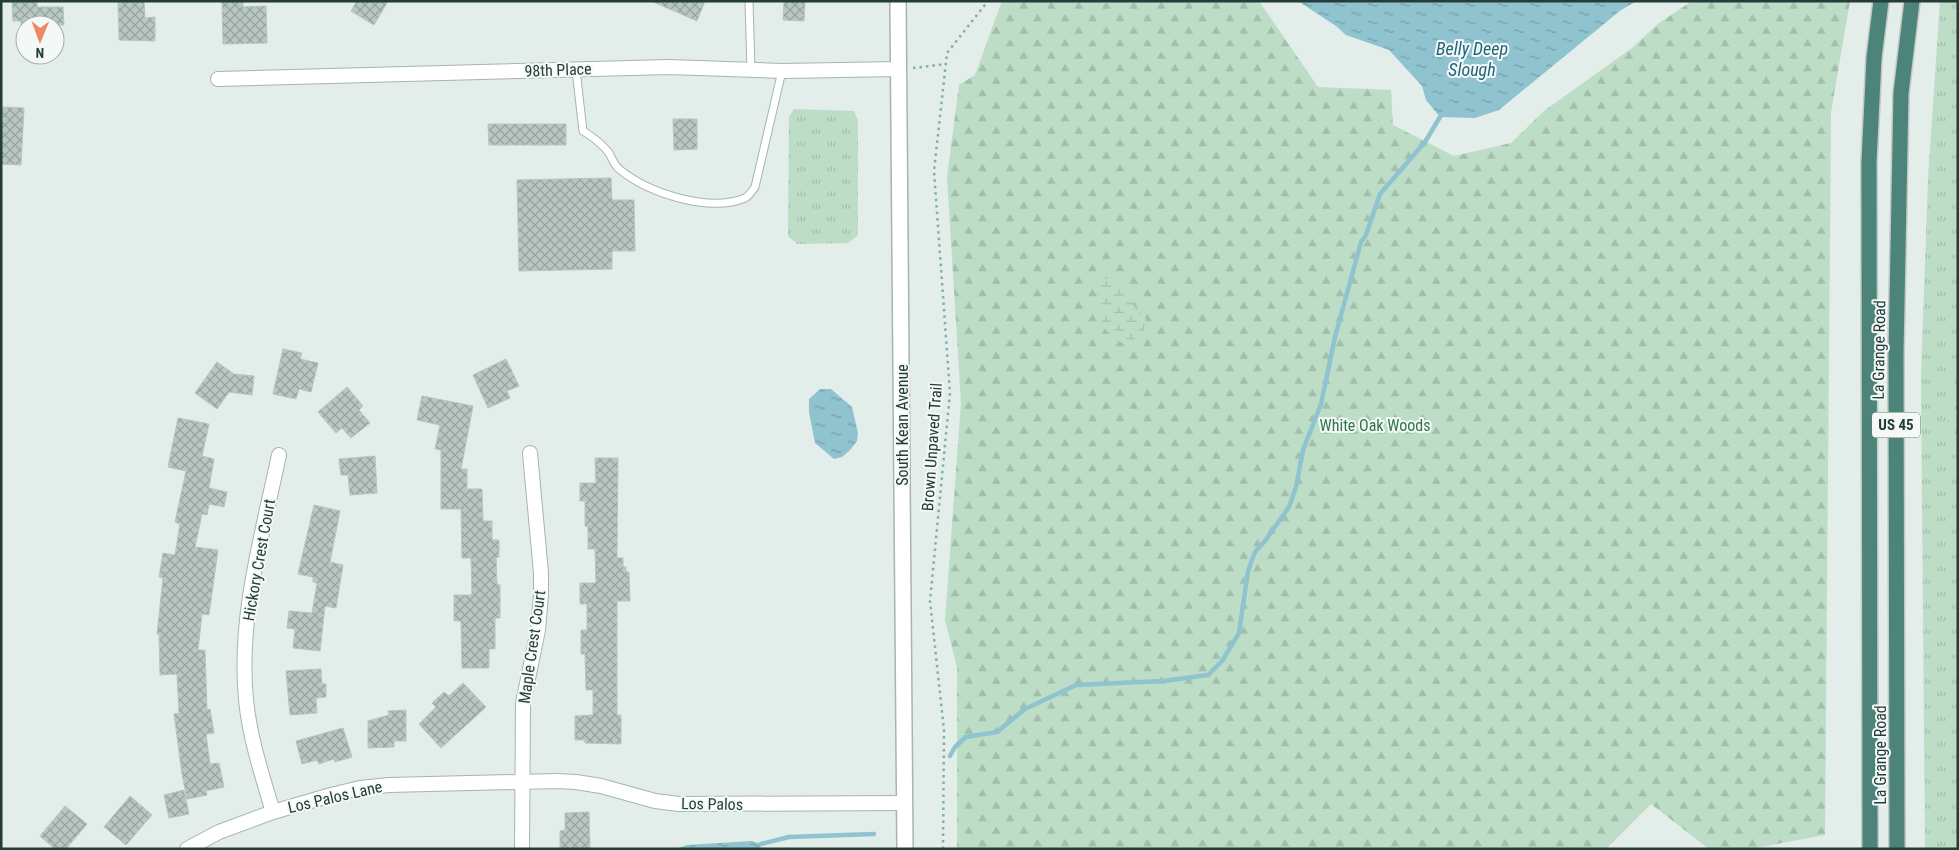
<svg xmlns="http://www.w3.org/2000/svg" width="1959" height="850" font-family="'Roboto Condensed',sans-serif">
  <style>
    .grass { fill: url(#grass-tufts) }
    .forest { fill: url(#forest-firs) }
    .wetland { fill: url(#wetland-marsh) }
    .water { fill: url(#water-ripples) }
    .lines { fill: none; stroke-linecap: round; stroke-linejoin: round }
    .stream { stroke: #8ec3cf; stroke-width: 4.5 }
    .building { fill: url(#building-cross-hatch); stroke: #b6c6c0 }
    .service-casing { stroke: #a6b5b0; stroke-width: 9 }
    .minor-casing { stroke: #a6b5b0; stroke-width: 16 }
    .tertiary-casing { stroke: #a6b5b0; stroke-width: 18 }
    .trunk-casing { stroke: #c2c9c7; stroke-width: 18 }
    .path { stroke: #85afa4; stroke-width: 2.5; stroke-dasharray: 2.5 4; stroke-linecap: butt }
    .service { stroke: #fff; stroke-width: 7 }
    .minor { stroke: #fff; stroke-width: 14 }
    .tertiary { stroke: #fff; stroke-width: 15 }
    .trunk { stroke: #4d847a; stroke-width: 15 }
    .labels { text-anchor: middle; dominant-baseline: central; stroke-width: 4; stroke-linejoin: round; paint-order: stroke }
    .shield { fill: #f4f9f7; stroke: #627571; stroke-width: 1 }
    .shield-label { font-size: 15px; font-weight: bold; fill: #243d38 }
    .street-label { font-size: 16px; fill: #243d38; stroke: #f4f9f7 }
    .park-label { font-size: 16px; fill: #2f734c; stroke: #f4f9f7 }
    .water-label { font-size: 18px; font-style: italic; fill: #1f6578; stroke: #f4f9f7 }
  </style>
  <defs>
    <pattern id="grass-tufts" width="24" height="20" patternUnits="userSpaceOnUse" patternTransform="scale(1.25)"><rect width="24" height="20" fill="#bdddc7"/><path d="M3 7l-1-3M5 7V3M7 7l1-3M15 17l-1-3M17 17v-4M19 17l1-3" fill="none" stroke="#a2bfac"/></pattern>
    <pattern id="forest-firs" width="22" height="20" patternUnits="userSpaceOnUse" patternTransform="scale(1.25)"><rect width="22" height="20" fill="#bdddc7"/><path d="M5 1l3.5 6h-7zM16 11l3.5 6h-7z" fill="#a2bfac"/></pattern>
    <pattern id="wetland-marsh" width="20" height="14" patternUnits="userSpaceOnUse" patternTransform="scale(1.25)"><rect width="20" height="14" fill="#bdddc7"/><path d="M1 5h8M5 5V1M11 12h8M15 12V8" fill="none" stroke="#a2bfac"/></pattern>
    <pattern id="water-ripples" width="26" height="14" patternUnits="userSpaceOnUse" patternTransform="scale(1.25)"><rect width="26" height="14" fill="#8ec3cf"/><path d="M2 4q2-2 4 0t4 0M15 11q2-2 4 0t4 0" fill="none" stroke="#74a0a9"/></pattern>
    <pattern id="building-cross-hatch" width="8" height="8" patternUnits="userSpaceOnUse" patternTransform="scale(1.25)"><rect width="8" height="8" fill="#b9c7c2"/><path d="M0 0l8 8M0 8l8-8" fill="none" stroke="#96a39f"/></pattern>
  </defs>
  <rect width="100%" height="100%" fill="#e3ede9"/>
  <!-- grass -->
  <path class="grass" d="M1940,1H1958V849H1925L1921,376L1928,178Z
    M794,109L854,111L858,121V235L848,243L797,244L788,236L789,117Z"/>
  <!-- forest -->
  <path class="forest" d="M1002,1H1259L1318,87L1391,90L1393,125L1454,156L1511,143L1544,111L1632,48L1659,23L1692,1H1850L1831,112L1825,835L1750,849H1709L1651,804L1606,849H957V667L945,620L961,403L947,177L959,85L975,75Z
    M1958,362V450L1955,448L1948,422L1952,378Z"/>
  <!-- wetland -->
  <path class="wetland" d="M1114,277L1125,288L1123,294L1146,319L1144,330L1128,345C1116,342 1108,333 1101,323L1103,316L1096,288L1105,279Z"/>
  <!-- water -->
  <path class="water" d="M1298,1H1637L1621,10L1499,110L1475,118L1440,117L1426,100L1422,86L1389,50L1346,35L1336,26Z
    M820,389H831L852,407L858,433L857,441L850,450L842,457L834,459L815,443L809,412V399Z
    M752,841L761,844L760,849H675L687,845Z"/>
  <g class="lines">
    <!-- stream -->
    <path class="stream" d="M950,756L955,747L966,737L997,732L1025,709L1076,685L1163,681L1208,675L1222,661L1239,633L1248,571L1255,552L1265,541L1289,507L1296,487L1303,450L1321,404L1335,337L1361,242L1366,235L1380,194L1425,142L1440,117
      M761,844L789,837L874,834"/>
  </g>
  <!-- building -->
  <path class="building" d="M144,1L145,18L155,17V41L119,40L118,2Z
    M222,1H243V7L266,6L267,43L223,44Z
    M357,1H388L374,25L351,11Z
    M651,1H705L697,21Z
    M784,1H805L804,21L783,20Z
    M12,2H37V7H63L64,25H21V21H13Z
    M2,107L24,108L21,165L1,164Z
    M673,119H697V149L674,150Z
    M488,124H566V145H489Z
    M611,178L612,200H634L635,251H612V269L519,271L517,180Z
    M283,349L302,353L300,359L318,363L311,392L299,389L296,399L273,394Z
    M506,359L519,386L507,391L510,398L488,408L473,375Z
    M217,362L234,374L254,376L252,395L229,392L217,409L195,393Z
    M347,387L363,406L359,410L370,423L351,438L342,428L336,433L318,412Z
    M422,396L473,406L461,469H467V489H482L483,521H492V540H499V557L496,558L497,584L500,585V618H495V649H489V668H462L461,621H454V595H472L471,558H462L461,509H441V450L435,449L440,425L417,420Z
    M178,418L209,424L202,456L214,459L209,488L227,492L224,507L209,504L207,515L202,514L195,547L218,550L209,615L202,614L198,650H205L207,710L210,709L214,733L206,734L210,764L219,763L224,787L206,791L207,795L187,799L182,774L174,714L179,713L177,674L160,675L159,634H157L163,578L159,577L163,553L175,555L180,524L175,522L186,471L168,467Z
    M375,456L377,493L350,495L348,475H341L339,459Z
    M595,458H618L617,558H623V567H626V572H629L630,601H617V715H621V744L585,743V740H575V716L593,715V690H586L585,654H581V630H587V604H580V583H596L595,549H588V527L585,526V501H580V483H596Z
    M314,505L340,511L330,562L343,565L336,608L325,606L320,651L293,648L295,629L287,628L289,611L312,613L317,583L313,582V577L298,574Z
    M321,669L322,684H326V697L316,698L317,713L290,715L286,671Z
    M463,683L486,707L441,748L419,724L436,707L432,703L444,692L449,696Z
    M406,710V741H394V747L368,748V721L389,715L388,711Z
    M343,728L352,757L335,762L334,759L319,764L317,760L302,764L296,741Z
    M184,790L189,814L169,818L164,795Z
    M130,796L152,815L126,845L104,827Z
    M65,806L87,824L66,849H55L40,836Z
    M589,812L590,849H560V831L565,830V813Z"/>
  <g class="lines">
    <defs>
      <path id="service" d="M749,1L751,70
        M576,70L583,131C593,137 602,144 609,153C612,158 614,165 619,169C648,193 709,213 745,198C749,196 752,191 755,187L782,71"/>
      <path id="minor" d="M218,79L668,67L782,71L899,69
        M273,812C262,775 250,739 246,700C238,617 262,536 279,455
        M187,849L219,832L273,812L331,795L360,788L389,785L557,781L576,782L601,786L655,801L679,804L905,803
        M522,849L523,703L538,630L541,595V573L530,453"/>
      <path id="tertiary" d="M898,1L905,849"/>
      <path id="trunk" d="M1870,849L1869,162L1874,58L1881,1
        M1897,849L1896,354L1901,93L1912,1"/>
    </defs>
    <!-- service casing -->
    <use href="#service" class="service-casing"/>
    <!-- minor casing -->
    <use href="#minor" class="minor-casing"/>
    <!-- tertiary casing -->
    <use href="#tertiary" class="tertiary-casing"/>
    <!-- trunk casing -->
    <use href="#trunk" class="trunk-casing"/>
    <!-- path -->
    <path class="path" d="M913,68L946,64
      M943,849L944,730L930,601L950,393L934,171L947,53L988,1"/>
    <!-- service -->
    <use href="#service" class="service"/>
    <!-- minor -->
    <use href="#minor" class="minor"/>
    <!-- tertiary -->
    <use href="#tertiary" class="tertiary"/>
    <!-- trunk -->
    <use href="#trunk" class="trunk"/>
  </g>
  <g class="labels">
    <!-- shield labels -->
    <rect class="shield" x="1872" y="412.5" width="48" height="25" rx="4"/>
    <g class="shield-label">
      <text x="1896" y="425">US 45</text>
    </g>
    <!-- street labels -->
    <g class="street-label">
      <text transform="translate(558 70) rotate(-2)">98th Place</text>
      <text transform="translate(1879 350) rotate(-89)">La Grange Road</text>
      <text transform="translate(902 425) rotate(-90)">South Kean Avenue</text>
      <text transform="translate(932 447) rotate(-86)">Brown Unpaved Trail</text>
      <text transform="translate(259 560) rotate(-80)">Hickory Crest Court</text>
      <text transform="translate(532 647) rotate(-82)">Maple Crest Court</text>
      <text transform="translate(1880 755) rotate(-90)">La Grange Road</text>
      <text transform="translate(335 797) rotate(-13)">Los Palos Lane</text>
      <text transform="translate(712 804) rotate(1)">Los Palos</text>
    </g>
    <!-- park labels -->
    <g class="park-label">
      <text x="1375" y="425">White Oak Woods</text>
    </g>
    <!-- water labels -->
    <g class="water-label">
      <text x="1472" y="48">Belly Deep<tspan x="1472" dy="21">Slough</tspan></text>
    </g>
  </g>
  <!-- border -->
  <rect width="1959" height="850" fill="none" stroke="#243d38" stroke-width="5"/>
  <!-- north arrow -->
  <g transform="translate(40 40) rotate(181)"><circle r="24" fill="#f4f9f7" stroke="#a1aeab"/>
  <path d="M0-4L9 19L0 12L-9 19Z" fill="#ed8961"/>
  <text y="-8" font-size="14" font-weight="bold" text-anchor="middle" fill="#243d38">N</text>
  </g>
</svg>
